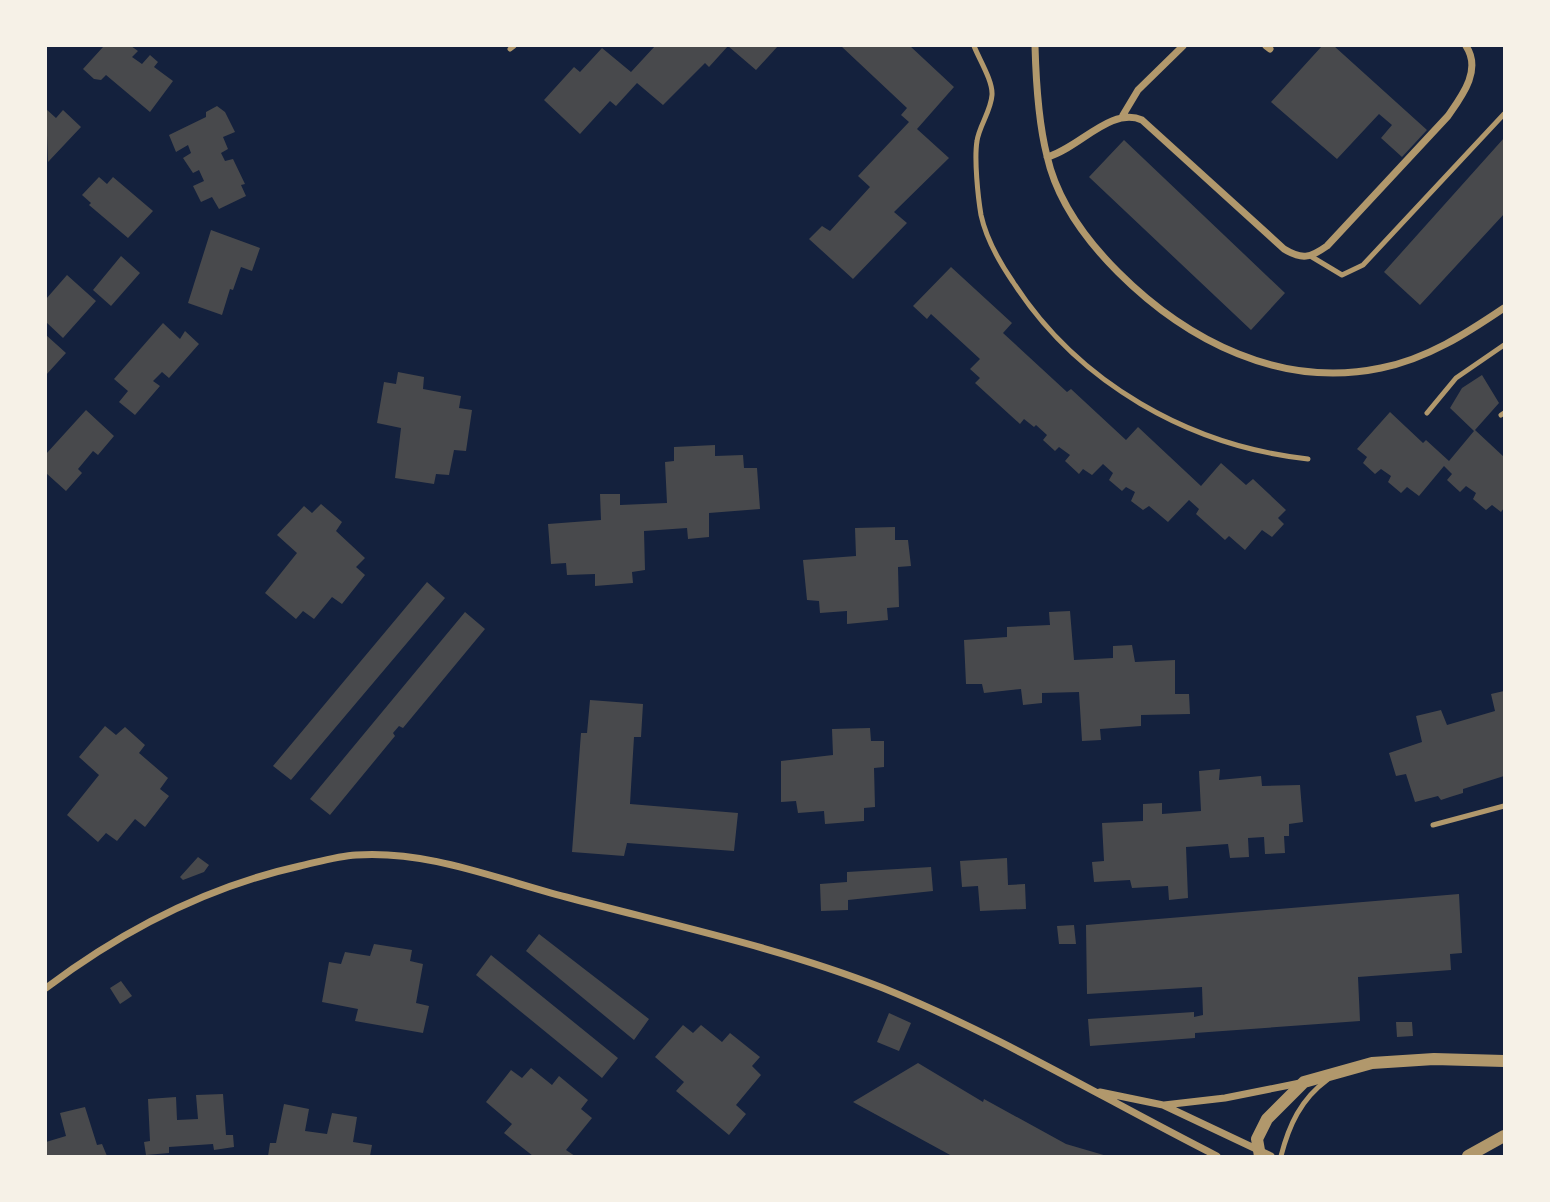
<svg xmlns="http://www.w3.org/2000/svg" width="1550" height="1202" font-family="'Sofia Sans Condensed',sans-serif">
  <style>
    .building { fill: #48494c }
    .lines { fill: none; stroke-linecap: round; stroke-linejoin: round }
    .service { stroke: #b1986c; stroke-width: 5 }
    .minor { stroke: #b1986c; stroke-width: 7 }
    .tertiary { stroke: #b1986c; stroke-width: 12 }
  </style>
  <rect width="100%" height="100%" fill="#14213d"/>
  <!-- building -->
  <path class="building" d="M100,46H131L138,51L132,57L142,64L150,55L158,62L154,67L173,81L150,112L106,75L101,80L94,79L83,69L103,47Z
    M655,46H778L756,70L728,46L709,67L705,63L663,105L637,83L616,106L610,101L580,134L544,100L574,67L580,72L602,48L631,72Z
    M841,46H910L954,87L917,129L949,158L894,212L907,223L853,279L809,239L822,226L830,231L870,187L858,176L909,122L901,115L907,108Z
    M1322,46H1334L1427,130L1402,157L1381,138L1392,125L1379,114L1337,159L1271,102Z
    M217,106L225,112L235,132L223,137L228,149L221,153L225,161L233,159L245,184L241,185L246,196L219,209L212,197L201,202L193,186L204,181L199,170L193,173L183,158L191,153L188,145L176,152L169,135L206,117V112Z
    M46,109L56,118L63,110L81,127L48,162Z
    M1504,138V214L1420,305L1384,272Z
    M1124,140L1285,293L1251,330L1089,177Z
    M99,177L107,184L113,177L153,211L128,238L89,205L91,203L82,195Z
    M211,230L260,248L252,271L241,267L233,290L230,289L222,315L188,303Z
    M121,256L140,273L111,306L93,290Z
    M951,267L1012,323L1003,333L1067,392L1071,389L1126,440L1138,427L1201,486L1221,463L1246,485L1253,479L1286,510L1278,518L1284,524L1272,537L1262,530L1245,550L1229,536L1225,540L1196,514L1199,509L1189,500L1168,522L1149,506L1143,510L1131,501L1135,492L1126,487L1122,491L1109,480L1113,473L1103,464L1092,475L1083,469L1079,474L1065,461L1070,455L1059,447L1055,451L1043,440L1047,435L1036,425L1034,427L1024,419L1020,424L975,383L980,378L970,369L980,359L931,314L927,319L913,306Z
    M67,275L96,301L63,338L46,322V299Z
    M163,323L180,339L185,331L199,344L169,378L162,372L153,381L160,386L135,415L119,402L128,391L114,379Z
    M46,335L66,353L46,375Z
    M398,372L424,377L423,389L461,396L459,408L472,410L466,451L454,450L449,475L436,474L434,484L395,478L401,428L377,423L384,382L396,384Z
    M1482,375L1499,403L1475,430L1504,457V508L1501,512L1492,505L1486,510L1473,499L1476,493L1466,486L1460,492L1447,480L1452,474L1444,466L1419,496L1407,487L1401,493L1388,482L1391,476L1381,469L1375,474L1363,463L1367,457L1357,449L1390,412L1423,443L1426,440L1449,461L1474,431L1450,408L1462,388Z
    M86,410L114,436L98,455L93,451L78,469L82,473L66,491L46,473V454Z
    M715,445V456L743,455L744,468H757L760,509L709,513V537L688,539L687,528L644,531L645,570L632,572L633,583L595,586V574L567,575L566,563L551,564L548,524L601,520L600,494H620V505L667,503L665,462L674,461V447Z
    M321,504L342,522L336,531L365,558L356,567L365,575L342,604L332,597L314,619L303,611L296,619L265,593L297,553L277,535L304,506L312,513Z
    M895,527V540H908L911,566L898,567L899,607L887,608L888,620L847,624V611L820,613L819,601L807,600L803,560L856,556L855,528Z
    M427,582L445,598L291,780L273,766Z
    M1070,611L1074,660L1113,658V646L1132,645L1135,662L1175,660V694H1189L1190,714L1141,715V726L1100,729L1101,740L1082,741L1079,692L1042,693V703L1023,705L1021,689L984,693L982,684H966L964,640L1007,637V627L1050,625L1049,612Z
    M465,612L485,629L403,728L399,726L393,733L395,736L330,815L310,799Z
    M1504,691V776L1463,789V793L1450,797L1441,800L1438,796L1415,802L1406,774L1396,776L1389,753L1422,742L1416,716L1441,710L1447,725L1495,711L1491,694Z
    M590,700L643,704L641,737H634L630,804L738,813L734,851L627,843L624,856L572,852L581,733H587Z
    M105,726L116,735L125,727L145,745L139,753L168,778L160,789L169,796L145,827L135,819L117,841L106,833L98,842L67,815L99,775L79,757Z
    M870,728L871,741H884V767L874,768L875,807L864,808V821L825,824L824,811L798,813L796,801L781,802V761L833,755L832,729Z
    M1220,769L1219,780L1261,776L1262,786L1300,785L1303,822L1289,824V836H1284L1285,853L1265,854L1264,837L1248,838L1249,857L1230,858L1228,844L1186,847L1188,898L1169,900L1168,886L1132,888L1130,880L1094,882L1092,862L1104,861L1102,823L1143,821V804L1162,803V814L1201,811L1199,771Z
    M198,857L209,865L204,872L183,880L180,877Z
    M1007,858L1008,885L1025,884L1026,909L980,911L978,886L962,887L960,861Z
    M931,867L933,891L848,900V910L821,911L820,884L847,882V872Z
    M1459,894L1462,953L1450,954L1451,970L1358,977L1360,1021L1195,1033V1038L1090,1046L1088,1019L1194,1012V1017L1203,1015L1202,987L1087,994L1086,925Z
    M1074,925L1076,944H1059L1057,926Z
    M539,934L649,1019L634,1040L526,951Z
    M374,944L412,950L410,961L423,964L416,1003L429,1006L423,1033L355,1021L358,1009L322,1002L329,962L341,964L345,952L370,956Z
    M491,955L618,1058L602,1078L476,975Z
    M121,981L132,996L120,1004L110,988Z
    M889,1013L911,1023L899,1051L877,1042Z
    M1396,1022H1412L1413,1036L1397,1037Z
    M683,1025L693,1033L701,1025L722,1042L730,1033L760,1057L752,1066L761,1075L736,1105L746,1114L729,1135L676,1091L684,1082L655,1057Z
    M918,1063L983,1102L984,1099L1066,1144L1107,1156H952L853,1102Z
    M531,1068L552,1085L559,1076L588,1100L581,1109L592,1118L566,1150L575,1156H533L504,1133L512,1124L486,1102L511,1070L522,1078Z
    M223,1094L226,1135H233L234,1147L214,1150L213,1144L169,1147V1153L146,1155L144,1142L150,1141L148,1099L176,1097L177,1120L198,1119L196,1095Z
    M284,1104L309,1109L305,1131L327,1134L332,1113L357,1117L353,1142L372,1145L370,1156H268L270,1143H276Z
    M85,1107L97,1145L102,1144L107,1156H46V1142L66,1136L60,1113Z"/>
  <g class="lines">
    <!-- service -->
    <path class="service" d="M974,46C979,59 993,81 992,95C991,111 979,126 977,141C974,159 978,197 981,215C986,238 1000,263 1013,282C1078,383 1189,446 1308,459
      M510,49L514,46
      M1312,257L1342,275L1363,265L1504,114
      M1427,413L1456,378L1504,345
      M1501,415L1504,413
      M1433,825L1504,806
      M1281,1156C1289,1125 1301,1099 1327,1080"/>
    <!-- minor -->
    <path class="minor" d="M1035,46C1036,82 1038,121 1047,156C1057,201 1087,241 1118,272C1187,341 1281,389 1381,368C1427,359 1467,333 1504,308
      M1266,46L1270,49
      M1123,115L1138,90L1183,46
      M1047,157C1078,149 1111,106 1142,120L1284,249C1302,260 1310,258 1327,246L1448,116C1462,96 1482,70 1466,46
      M46,988C123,930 205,887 300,866C318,862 338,856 356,855C428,850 497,879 566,897C672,925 781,948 883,988C999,1035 1106,1100 1217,1156
      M1100,1092L1163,1105L1271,1156
      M1164,1105L1225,1098L1300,1083"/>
    <!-- tertiary -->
    <path class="tertiary" d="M1260,1156L1257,1139L1267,1119L1304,1082L1372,1063L1434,1059L1504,1061
      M1468,1156L1504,1136"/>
  </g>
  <!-- border -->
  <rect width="1550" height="1202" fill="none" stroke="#f6f1e7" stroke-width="94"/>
</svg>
